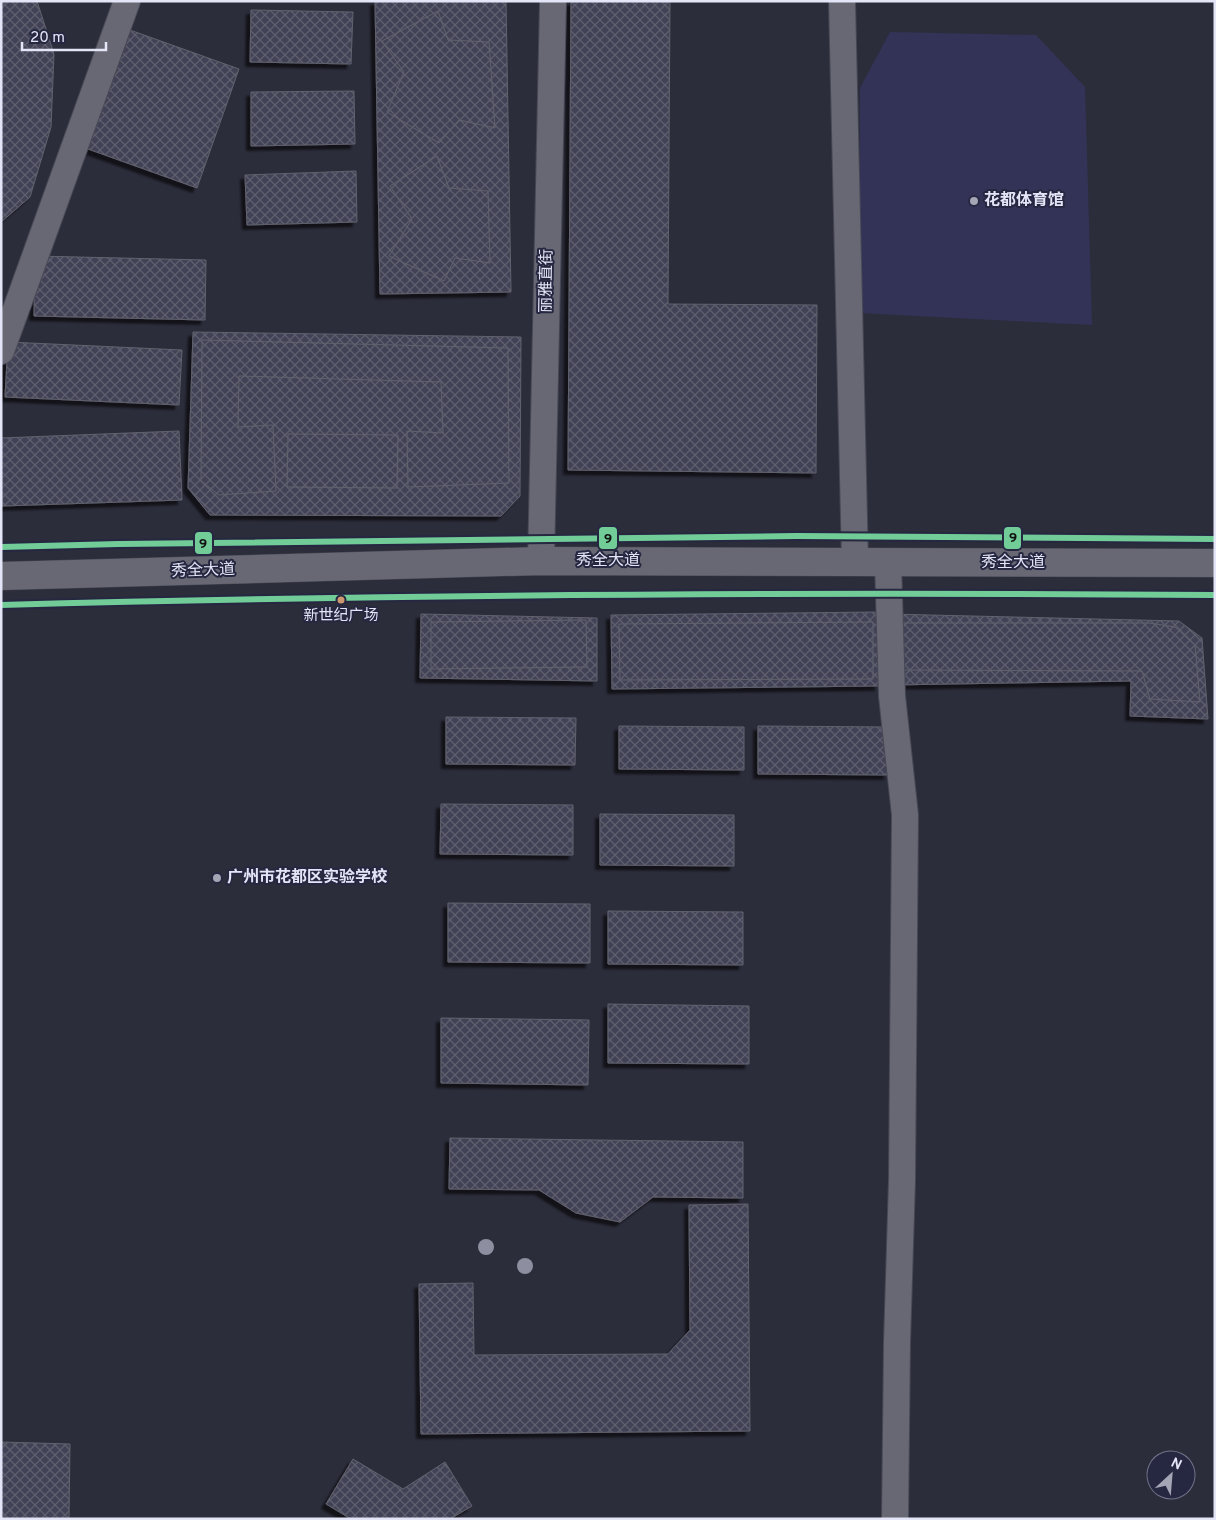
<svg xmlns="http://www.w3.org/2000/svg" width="1216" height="1520" font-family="Overpass,'Noto Sans SC',sans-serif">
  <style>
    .grass { fill: #323357 }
    .building { fill: url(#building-cross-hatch); stroke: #61626e; filter: url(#shadow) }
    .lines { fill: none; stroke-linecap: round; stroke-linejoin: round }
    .street-casing { stroke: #474855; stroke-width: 28 }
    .secondary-casing { stroke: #474855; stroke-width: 29 }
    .street { stroke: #686874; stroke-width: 26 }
    .secondary { stroke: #686874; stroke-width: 28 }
    .metro-1-casing { stroke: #262741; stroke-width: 10 }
    .metro-1 { stroke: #71cc98; stroke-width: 6 }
    .tree { fill: #8d8ea0 }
    .poi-dot { fill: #a4a5b5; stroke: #262741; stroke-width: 2 }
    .bus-dot { fill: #cd976f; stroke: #262741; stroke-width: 2 }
    .labels { text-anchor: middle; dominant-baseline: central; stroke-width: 4; stroke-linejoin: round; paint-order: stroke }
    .bus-label { font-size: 15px; fill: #e4e5f7; stroke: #262741 }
    .poi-label { font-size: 16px; font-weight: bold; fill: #e4e5f7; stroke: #262741; text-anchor: start }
    .street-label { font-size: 16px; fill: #e4e5f7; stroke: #262741 }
    .line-badge { stroke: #262741; stroke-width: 2 }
    .pale-badge-label { font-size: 14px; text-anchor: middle; font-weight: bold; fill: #111 }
  </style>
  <defs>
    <pattern id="building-cross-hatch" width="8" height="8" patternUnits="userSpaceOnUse" patternTransform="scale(1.25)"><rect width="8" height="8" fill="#434356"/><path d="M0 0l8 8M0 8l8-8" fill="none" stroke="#5e5e6f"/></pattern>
    <filter id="shadow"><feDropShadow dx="-4.5" dy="4.5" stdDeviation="1" flood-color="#0009"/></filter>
  </defs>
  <rect width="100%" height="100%" fill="#2c2d3b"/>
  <!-- grass -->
  <path class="grass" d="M890,32L1036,35L1085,87L1092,325L860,313V88Z"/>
  <!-- building -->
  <path class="building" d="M1,1H37L54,54L51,127L30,197L1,222Z
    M375,1H506L511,292L380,294Z
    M571,1H670L668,304L817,305L816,473L568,470Z
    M251,10L353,12L351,64L250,62Z
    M438,11L448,40L489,42L495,128L459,120L439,143L387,112L404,72L382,41Z
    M130,30L239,69L197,188L88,149Z
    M354,91L355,144L251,146V92Z
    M437,156L449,188L488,191L490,263L455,258L444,281L389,256L412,219L390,186Z
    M356,171L357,222L247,225L245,175Z
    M35,256L206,260L205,320L34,316Z
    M193,332L521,337L520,496L501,516L210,515L188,488Z
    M202,340L508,348L509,483L408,487L407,431L443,433L441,382L239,376L238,427L273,425L276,491L219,495L201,481Z
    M8,342L182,350L179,405L5,397Z
    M179,431L182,500L2,506L1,438Z
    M288,434L398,435L397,488L287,487Z
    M877,612L879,686L612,689L611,615Z
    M421,614L597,618V681L420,678Z
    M888,614L1179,621L1202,638L1208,719L1130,716L1131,681L890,685Z
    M586,620L587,667L431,669V622Z
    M873,622V679L620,680L619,624Z
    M894,623H1149L1175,627L1195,645L1200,702L1150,699L1142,671L899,670Z
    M446,717L576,718L575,765L446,764Z
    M619,726L744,727V770L619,769Z
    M758,726L888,727V775L758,774Z
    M441,804L573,805V855L440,854Z
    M600,814L734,815V866L600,865Z
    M448,903L590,904V963L448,962Z
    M608,911L743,912V965L608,964Z
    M608,1004L749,1006V1064L608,1063Z
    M441,1018L589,1020L588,1085L441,1083Z
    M450,1138L743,1142V1198L653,1197L620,1222L576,1213L539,1190L449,1189Z
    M748,1204L750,1431L421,1434L419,1284L473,1283L474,1355L668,1354L690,1330L689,1205Z
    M1,1442L70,1444L69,1519H1Z
    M353,1459L403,1489L445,1462L472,1506L450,1519H351L326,1504Z"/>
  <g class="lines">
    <defs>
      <path id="street" d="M842,1L855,562
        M1,351L127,1
        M541,561L553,1
        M888,562L892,696L905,815L902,1180L897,1343L895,1519"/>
      <path id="secondary" d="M1,576L541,561L1215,563"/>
    </defs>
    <!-- street casing -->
    <use href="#street" class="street-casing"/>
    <!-- secondary casing -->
    <use href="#secondary" class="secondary-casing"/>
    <!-- street -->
    <use href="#street" class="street"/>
    <!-- secondary -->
    <use href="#secondary" class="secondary"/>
    <defs>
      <path id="metro-1" d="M1,547L119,544L796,536L1215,539
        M1,605C406,594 810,592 1215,595"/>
    </defs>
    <!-- metro-1 casing -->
    <use href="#metro-1" class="metro-1-casing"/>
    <!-- metro-1 -->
    <use href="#metro-1" class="metro-1"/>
  </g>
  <!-- trees -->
  <g class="tree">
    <circle cx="486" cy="1247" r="8"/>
    <circle cx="525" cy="1266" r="8"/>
  </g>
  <!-- markers -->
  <g class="poi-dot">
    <circle cx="974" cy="201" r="5"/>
    <circle cx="217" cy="878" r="5"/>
  </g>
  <circle class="bus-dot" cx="341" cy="600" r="4.5"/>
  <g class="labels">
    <!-- bus labels -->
    <g class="bus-label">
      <text x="341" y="616">新世纪广场</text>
    </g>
    <!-- poi labels -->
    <g class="poi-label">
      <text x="984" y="201">花都体育馆</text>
      <text x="227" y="878">广州市花都区实验学校</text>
    </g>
    <!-- street labels -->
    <g class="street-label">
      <text transform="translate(547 281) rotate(-89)">丽雅直街</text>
      <text x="608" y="561">秀全大道</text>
      <text x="1013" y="563">秀全大道</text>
      <text transform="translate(203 571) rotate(-2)">秀全大道</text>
    </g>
  </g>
  <g class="line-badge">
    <rect x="1003" y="526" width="19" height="24" rx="5" fill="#71cc98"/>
    <rect x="598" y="526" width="20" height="24" rx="5" fill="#71cc98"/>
    <rect x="194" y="531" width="19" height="24" rx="5" fill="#71cc98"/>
  </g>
  <g class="pale-badge-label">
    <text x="1013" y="542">9</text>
    <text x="608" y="543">9</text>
    <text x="203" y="548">9</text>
  </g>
  <!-- border -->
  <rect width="1216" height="1520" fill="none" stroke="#e4e5f7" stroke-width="5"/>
  <!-- north arrow -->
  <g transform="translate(1171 1475) rotate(26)"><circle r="24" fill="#262741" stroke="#72738a"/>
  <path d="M0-4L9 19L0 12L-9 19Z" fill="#a4a5b5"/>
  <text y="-8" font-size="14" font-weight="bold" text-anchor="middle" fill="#e4e5f7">N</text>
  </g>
  <!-- scale -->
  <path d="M22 42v8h84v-8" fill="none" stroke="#e4e5f7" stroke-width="2.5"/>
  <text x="30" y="42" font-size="15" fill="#e4e5f7" stroke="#262741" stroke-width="4" paint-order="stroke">20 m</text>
</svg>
